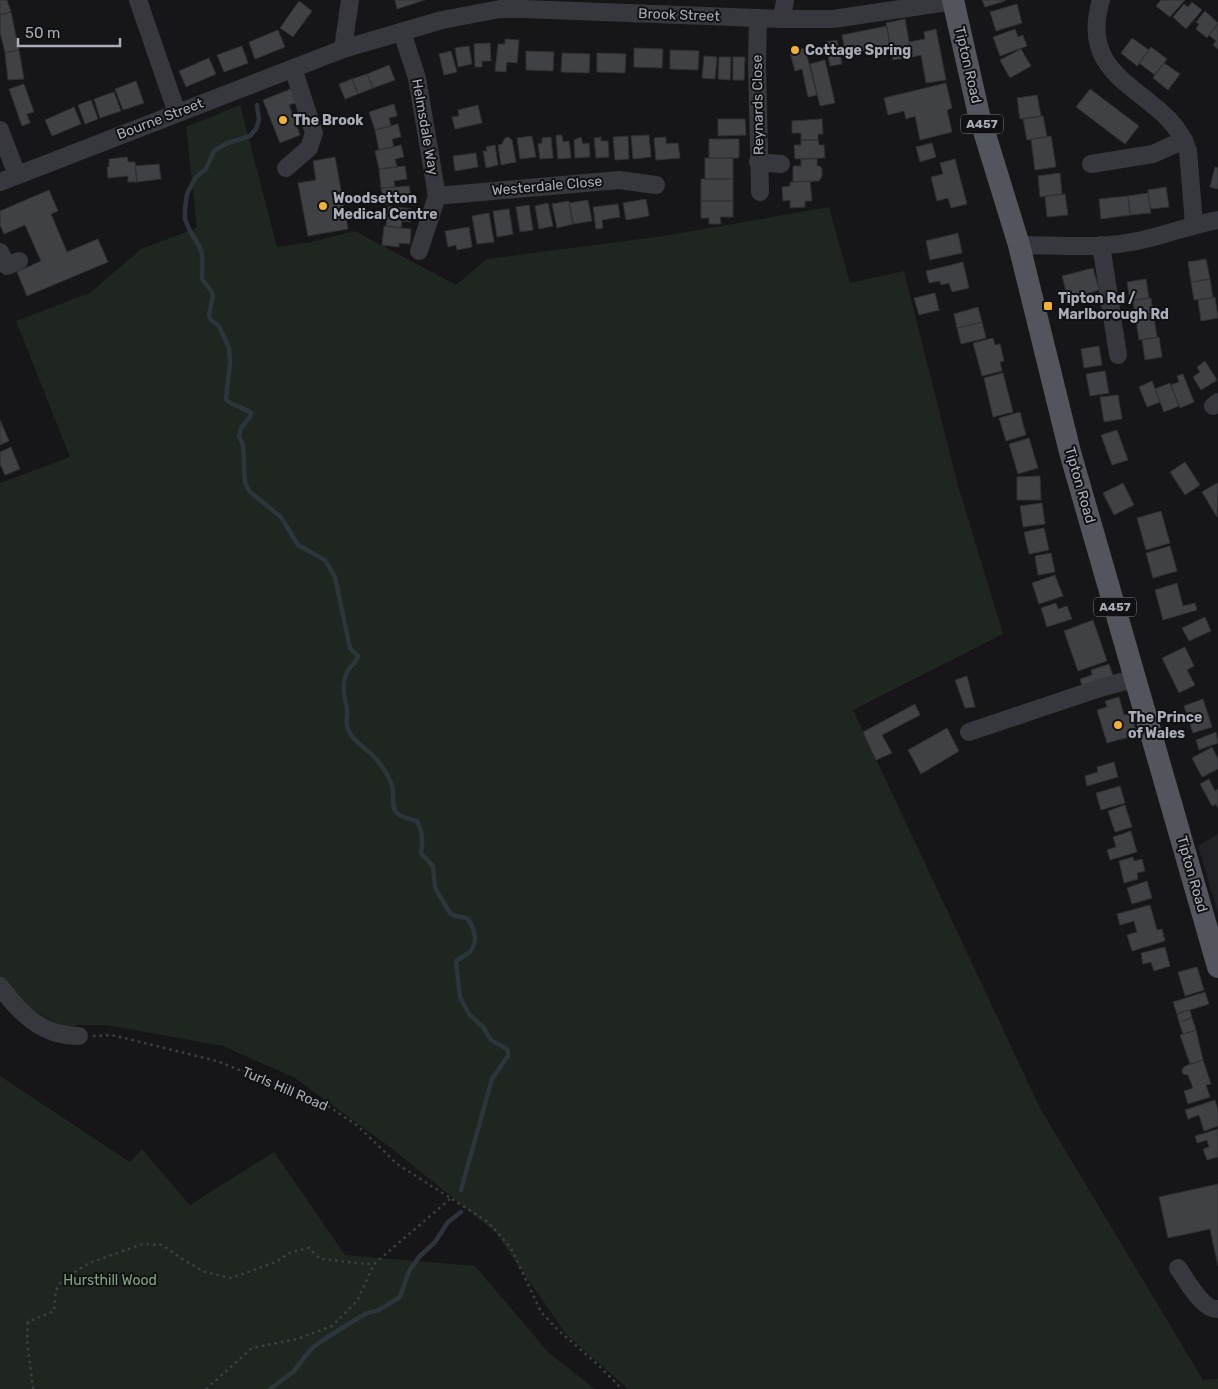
<svg xmlns="http://www.w3.org/2000/svg" width="1218" height="1389" font-family="Rubik,sans-serif">
  <style>
    .built { fill: #222225 }
    .green { fill: #1e261f }
    .lines { fill: none; stroke-linecap: round; stroke-linejoin: round }
    .stream { stroke: #2c353c; stroke-width: 4.5 }
    .building { fill: #404145; stroke: #303034 }
    .path { stroke: #3d3f44; stroke-width: 2.5; stroke-dasharray: 2.5 4; stroke-linecap: butt }
    .minor { stroke: #37383d; stroke-width: 18 }
    .major { stroke: #53555c; stroke-width: 22 }
    .poi-dot { fill: #f2b134; stroke: #111113; stroke-width: 2 }
    .labels { text-anchor: middle; dominant-baseline: central; stroke-width: 4; stroke-linejoin: round; paint-order: stroke }
    .shield { fill: #111113; stroke: #7b7e86; stroke-width: 1 }
    .shield-label { font-size: 12px; font-weight: bold; fill: #a8adb8 }
    .street-label { font-size: 14px; fill: #a8adb8; stroke: #111113 }
    .poi-label { font-size: 14px; font-weight: bold; fill: #a8adb8; stroke: #111113; text-anchor: start }
    .park-label { font-size: 14px; fill: #7fa381; stroke: #111113 }
  </style>
  <rect width="100%" height="100%" fill="#161618"/>
  <!-- built -->
  <path class="built" d="M1218,834V913L1198,846Z"/>
  <!-- green -->
  <path class="green" d="M240,105L277,247L311,242L355,231L456,285L487,259L664,236L829,207L850,283L904,271L957,482L1003,634L853,710L1040,1108L1203,1380L1218,1379V1389H628L566,1334L495,1232L390,1147L295,1078L223,1046L106,1025H76L69,1031L30,1008L0,978V483L70,457L16,321L90,293L141,249L197,228L186,127Z
    M0,1076L130,1162L142,1149L190,1205L274,1152L345,1255L475,1266L549,1353L595,1389H0Z"/>
  <g class="lines">
    <!-- stream -->
    <path class="stream" d="M257,105L259,120L256,129L250,136L225,144L214,151L206,169L196,177L191,186L187,194L185,208V219L189,229L199,246L202,254V279L212,292L213,296L209,315L211,320L219,326L229,348L230,363L226,399C232,407 244,407 251,413L250,417L241,428L239,436L243,445L245,483L250,492L281,517L298,545L325,560L335,577L350,648L358,656C356,664 348,667 346,675C341,686 345,698 347,709C348,714 346,720 347,725C349,739 365,747 374,757C379,762 384,769 388,776C402,800 378,813 417,821C423,833 423,841 421,853L433,866L435,888L450,913L455,916L467,918C474,927 479,941 470,952C466,955 460,958 456,961L460,997L469,1014L483,1027L491,1040L508,1050V1056L492,1079L461,1190
      M270,1389L293,1372L312,1348L326,1338L365,1314L379,1310L400,1297L409,1271L419,1257L435,1242L448,1222L461,1212"/>
  </g>
  <!-- building -->
  <path class="building" d="M0,0H7L11,12L0,15Z
    M395,0H425L397,9Z
    M982,0H1005V1L985,7Z
    M1161,0H1185L1170,17L1156,6Z
    M299,1L312,11L293,37L280,28Z
    M1192,2L1202,10L1186,29L1173,17L1184,4L1188,7Z
    M1017,4L1022,23L996,31L990,12Z
    M1205,11L1218,23L1207,38L1196,29L1199,24L1196,22Z
    M11,12L19,50L5,53L0,32V15Z
    M905,19L912,57L893,60L886,23Z
    M1218,24V49L1213,45L1216,41L1209,35Z
    M887,26L890,47L846,55L842,35Z
    M936,29L946,80L926,83L921,55L912,57L909,42L925,39L924,32Z
    M1015,29L1018,37L1023,35L1027,46L1000,56L993,37Z
    M278,30L285,47L255,59L249,42Z
    M1132,38L1149,50L1137,66L1121,53Z
    M505,39L519,40L517,63L507,62L506,72L495,71L498,44H505Z
    M837,40L842,64L830,66L825,42Z
    M490,43L491,61H482V67H475L474,44Z
    M242,46L248,63L224,72L217,55Z
    M469,46L472,64L458,67L455,48Z
    M1151,47L1167,59L1155,75L1139,63Z
    M634,48L663,49L662,68L634,67Z
    M805,48L817,95L808,97L802,69L795,71L790,53Z
    M1021,49L1031,66L1010,78L1000,60Z
    M19,50L24,79L8,80L5,53Z
    M670,50L699,51L698,70L670,69Z
    M451,51L457,72L444,75L439,54Z
    M526,51L554,52L553,71L526,70Z
    M562,53L590,54L589,73L561,72Z
    M597,53L626,54L625,73L597,72Z
    M704,56L717,57L715,79L702,78Z
    M719,57H731L730,80L718,79Z
    M733,57H745L744,80H733Z
    M209,58L216,74L186,87L179,71Z
    M825,60L835,103L820,106L810,64Z
    M1164,63L1180,74L1168,90L1153,78Z
    M389,65L395,80L373,88L367,74Z
    M367,74L373,88L358,94L352,79Z
    M352,79L358,94L345,99L339,84Z
    M136,81L144,103L123,110L115,89Z
    M946,83L952,108L947,110L952,132L920,140L915,116L906,119L904,111L888,115L884,98Z
    M24,84L34,112L27,114L30,123L22,126L9,89Z
    M293,88L298,102L289,105L300,135L280,143L263,100Z
    M1090,89L1139,126L1125,144L1076,107Z
    M114,92L121,111L100,118L94,99Z
    M1037,95L1041,116L1020,119L1017,98Z
    M91,100L98,119L85,124L78,105Z
    M394,104L397,116L389,118L391,126L375,130L369,112Z
    M478,105L482,123L455,129L452,117L459,116L458,110Z
    M74,107L81,124L52,136L45,120Z
    M1043,116L1047,137L1027,140L1023,119Z
    M718,119H745L746,135L718,136Z
    M822,119L823,134H818V140H801V133H792V121Z
    M398,124L401,137L392,139L394,147L379,150L375,130Z
    M557,135H561L562,136L563,142L569,141L571,158L558,159L556,137Z
    M649,135L651,157L633,159L631,136Z
    M532,136L536,157L520,159L517,138Z
    M628,136L629,159L615,160L613,137Z
    M1051,136L1056,167L1035,170L1031,139Z
    M508,137L512,140L516,162L501,165L498,145L502,144L505,138Z
    M551,137L553,158L540,159L538,144L542,143V138Z
    M581,137L583,144L589,143L590,157L575,158L574,140Z
    M601,137V141H608L609,157L596,158L594,138Z
    M666,137V144L678,143L680,158L656,160L654,138Z
    M709,139H739V158H709Z
    M801,140H818L819,145H824L825,158L795,159L794,145H801Z
    M932,143L936,157L920,162L916,147Z
    M401,145L404,157L395,159L397,167L379,169L375,151Z
    M495,145L498,165L486,168L483,151H487L486,147Z
    M476,153L478,167L455,171L453,156Z
    M127,157L128,162H135L137,182H128V176L108,178L107,167H109V159Z
    M335,157L348,229L308,236L298,183L316,180L313,161Z
    M705,158H733V179H705Z
    M801,159H817V166H820L822,169V176L819,181L793,182V166H801Z
    M955,159L967,204L951,208L948,198L937,201L931,177L943,174L940,163Z
    M159,164L161,179L137,182L135,166Z
    M405,166L407,179L394,181L395,187L381,188L379,169Z
    M1215,167L1218,168V189L1210,187Z
    M1060,173L1062,194L1040,197L1038,176Z
    M701,179H733V201H701Z
    M810,181L812,201H805V207L790,208V200L783,201L782,187L790,186V182Z
    M409,186L411,197L403,198V204H384L381,188Z
    M1166,187L1169,207L1150,209L1148,190Z
    M49,190L58,211L51,214L67,252L98,239L108,262L27,296L17,272L41,261L25,225L4,234L0,225V211Z
    M1148,193L1151,213L1130,215L1128,196Z
    M1065,194L1068,215L1047,217L1045,196Z
    M1128,196L1130,215L1101,219L1099,199Z
    M646,199L649,216L626,220L623,203Z
    M588,200L592,221L573,224L569,203Z
    M569,201L573,224L557,228L552,204Z
    M701,201H733V217H720L721,224H709V218H701Z
    M548,203L553,226L539,229L535,206Z
    M618,204L620,217L602,220L603,228L596,229L593,207Z
    M529,205L533,230L520,232L516,207Z
    M388,206L412,209L410,222L402,221L401,228L386,226Z
    M509,209L513,234L497,237L493,211Z
    M489,213L494,242L477,244L472,216Z
    M384,226L411,229L410,244L399,243V247L382,245Z
    M469,227L472,247L457,250L456,245L448,247L445,231Z
    M958,233L962,253L930,260L926,241Z
    M1206,259L1210,279L1191,282L1188,262Z
    M963,262L969,288L952,292L949,283L941,285L940,281L929,283L926,271Z
    M1093,268L1099,290L1068,299L1062,276Z
    M1146,279L1149,298L1130,301L1127,282Z
    M1210,279L1213,298L1194,300L1191,282Z
    M935,293L939,310L919,315L914,298Z
    M1215,297L1218,318L1201,321L1198,300Z
    M1151,298L1154,318L1136,320L1133,300Z
    M978,307L982,322L957,328L954,314Z
    M1154,318L1157,337L1139,340L1136,320Z
    M982,322L986,338L961,344L957,328Z
    M1159,337L1162,357L1145,360L1142,340Z
    M993,338L995,345L1000,344L1004,361L1000,362L1002,371L982,376L973,343Z
    M1099,346L1102,365L1084,368L1081,349Z
    M1205,361L1217,380L1201,390L1193,377L1200,372L1197,367Z
    M1105,371L1109,393L1090,396L1086,374Z
    M1003,373L1013,412L993,417L984,378Z
    M1183,374L1194,402L1180,408L1171,385L1179,382L1177,376Z
    M1152,381L1160,402L1147,407L1139,387Z
    M1170,383L1179,406L1164,412L1155,389Z
    M1118,395L1122,419L1104,422L1100,397Z
    M1020,412L1026,435L1006,441L999,418Z
    M0,420L9,441L0,445Z
    M1117,430L1128,460L1112,465L1101,435Z
    M1029,438L1038,468L1018,474L1009,444Z
    M11,447L20,469L5,475L0,464V452Z
    M1185,462L1200,485L1185,495L1170,472Z
    M1040,476L1041,500H1017V477Z
    M1123,483L1134,505L1114,515L1103,493Z
    M1217,483L1218,485L1217,517L1202,492Z
    M1042,503L1045,524L1023,527L1020,506Z
    M1161,511L1170,543L1146,550L1137,518Z
    M1044,528L1049,550L1029,554L1024,532Z
    M1170,546L1177,571L1153,578L1146,553Z
    M1051,553L1055,572L1038,575L1035,556Z
    M1055,575L1063,596L1039,604L1032,583Z
    M1177,583L1183,606L1195,603L1197,610L1163,620L1155,590Z
    M1056,603L1058,609L1067,606L1072,619L1047,627L1041,608Z
    M1205,617L1211,631L1189,641L1182,628Z
    M1093,620L1107,661L1078,671L1064,631Z
    M1185,647L1194,666L1187,670L1195,685L1179,693L1162,658Z
    M1109,664L1113,676L1082,686L1080,679L1092,675L1091,670Z
    M967,676L975,707L965,708L955,680Z
    M1119,697L1124,715L1131,713L1137,735L1107,743L1097,710L1107,707L1105,701Z
    M1203,699L1212,727L1193,733L1184,706Z
    M915,704L920,715L882,735L892,753L876,760L863,732Z
    M947,728L959,751L921,774L908,750Z
    M1216,732L1218,743L1199,750L1196,740Z
    M1212,747L1218,759V769L1202,777L1192,758Z
    M1114,762L1118,777L1087,786L1085,776L1098,772L1097,767Z
    M1209,779L1215,791L1218,789V808L1216,804L1212,806L1200,784Z
    M1120,786L1125,803L1101,810L1096,793Z
    M1125,805L1132,827L1115,832L1108,811Z
    M1131,831L1137,852L1110,860L1107,850L1116,847L1113,837Z
    M1133,857L1134,861L1142,859L1145,871L1137,873L1138,879L1124,883L1119,861Z
    M1147,881L1152,898L1132,904L1127,888Z
    M1150,905L1157,930L1162,929L1165,941L1132,951L1127,935L1137,932L1134,921L1120,925L1117,914Z
    M1165,947L1170,966L1154,971L1151,962L1143,964L1141,953Z
    M1197,967L1204,990L1185,996L1178,972Z
    M1205,992L1209,1004L1177,1014L1173,1002Z
    M1190,1010L1192,1018L1179,1022L1177,1014Z
    M1192,1018L1196,1030L1183,1034L1179,1022Z
    M1196,1030L1203,1060L1190,1064L1180,1035Z
    M1203,1060L1211,1084L1206,1085L1210,1097L1188,1104L1184,1091L1193,1088L1188,1075L1183,1074L1182,1070L1185,1066Z
    M1215,1100L1218,1110V1126L1204,1131L1199,1115L1188,1119L1185,1110Z
    M1218,1129V1157L1207,1160L1203,1149L1209,1147L1207,1140L1197,1143L1195,1136Z
    M1218,1184V1266L1210,1229L1168,1238L1159,1197Z"/>
  <g class="lines">
    <!-- path -->
    <path class="path" d="M93,1036L112,1035L217,1061L325,1104L358,1126L397,1164L488,1222L511,1248L541,1312L558,1330L596,1363L622,1389
      M33,1389L27,1339L28,1322L54,1311L56,1290L62,1280L89,1263L143,1244L162,1245L184,1260L205,1272L231,1278L276,1262L291,1252L309,1248L320,1259C338,1260 355,1264 374,1264
      M206,1389L252,1348L297,1339L332,1326L357,1301L374,1264L450,1199"/>
    <!-- minor -->
    <path class="minor" d="M138,0L177,113
      M1101,0C1075,87 1168,88 1188,151L1194,224
      M758,18L757,64L760,192
      M782,19L785,0
      M402,32L417,78L437,196L419,251
      M343,49L350,0
      M0,130L17,175
      M758,162L781,164
      M1091,164L1153,154L1184,140
      M286,168L309,148L314,133L293,68
      M0,182L343,49L442,20L500,9H524L782,19H833L954,1
      M437,196L619,180L656,185
      M1019,245C1056,245 1095,249 1132,242C1161,237 1189,225 1218,220
      M1101,245L1118,355
      M0,252L7,266L19,261
      M1213,406L1218,402
      M969,732L1100,688L1136,678
      M0,986C21,1015 43,1036 79,1036
      M1178,1268C1186,1279 1203,1311 1218,1309"/>
    <!-- major -->
    <path class="major" d="M953,0L979,115L1019,245L1070,452L1218,967"/>
  </g>
  <!-- markers -->
  <g class="poi-dot">
    <circle cx="795" cy="50" r="5"/>
    <circle cx="283" cy="120" r="5"/>
    <circle cx="323" cy="206" r="5"/>
    <rect x="1043" y="301" width="10" height="10" rx="2.5"/>
    <circle cx="1118" cy="725" r="5"/>
  </g>
  <g class="labels">
    <!-- shield labels -->
    <g class="shield">
      <rect x="961" y="114.5" width="42" height="19" rx="4"/>
      <rect x="1094" y="597.5" width="42" height="19" rx="4"/>
    </g>
    <g class="shield-label">
      <text x="982" y="124">A457</text>
      <text x="1115" y="607">A457</text>
    </g>
    <!-- street labels -->
    <g class="street-label">
      <text transform="translate(679 15) rotate(2)">Brook Street</text>
      <text transform="translate(968 65) rotate(77)">Tipton Road</text>
      <text transform="translate(758 105) rotate(-91)">Reynards Close</text>
      <text transform="translate(160 119) rotate(-21)">Bourne Street</text>
      <text transform="translate(425 127) rotate(80)">Helmsdale Way</text>
      <text transform="translate(547 186) rotate(-5)">Westerdale Close</text>
      <text transform="translate(1080 485) rotate(74)">Tipton Road</text>
      <text transform="translate(1192 874) rotate(74)">Tipton Road</text>
      <text transform="translate(285 1089) rotate(23)">Turls Hill Road</text>
    </g>
    <!-- poi labels -->
    <g class="poi-label">
      <text x="805" y="50">Cottage Spring</text>
      <text x="293" y="120">The Brook</text>
      <text x="333" y="198">Woodsetton<tspan x="333" dy="16">Medical Centre</tspan></text>
      <text x="1058" y="298">Tipton Rd /<tspan x="1058" dy="16">Marlborough Rd</tspan></text>
      <text x="1128" y="717">The Prince<tspan x="1128" dy="16">of Wales</tspan></text>
    </g>
    <!-- park labels -->
    <g class="park-label">
      <text x="110" y="1280">Hursthill Wood</text>
    </g>
  </g>
  <!-- scale -->
  <path d="M18 38v8h102v-8" fill="none" stroke="#a8adb8" stroke-width="2.5"/>
  <text x="25" y="38" font-size="15" fill="#a8adb8" stroke="#111113" stroke-width="4" paint-order="stroke">50 m</text>
</svg>
